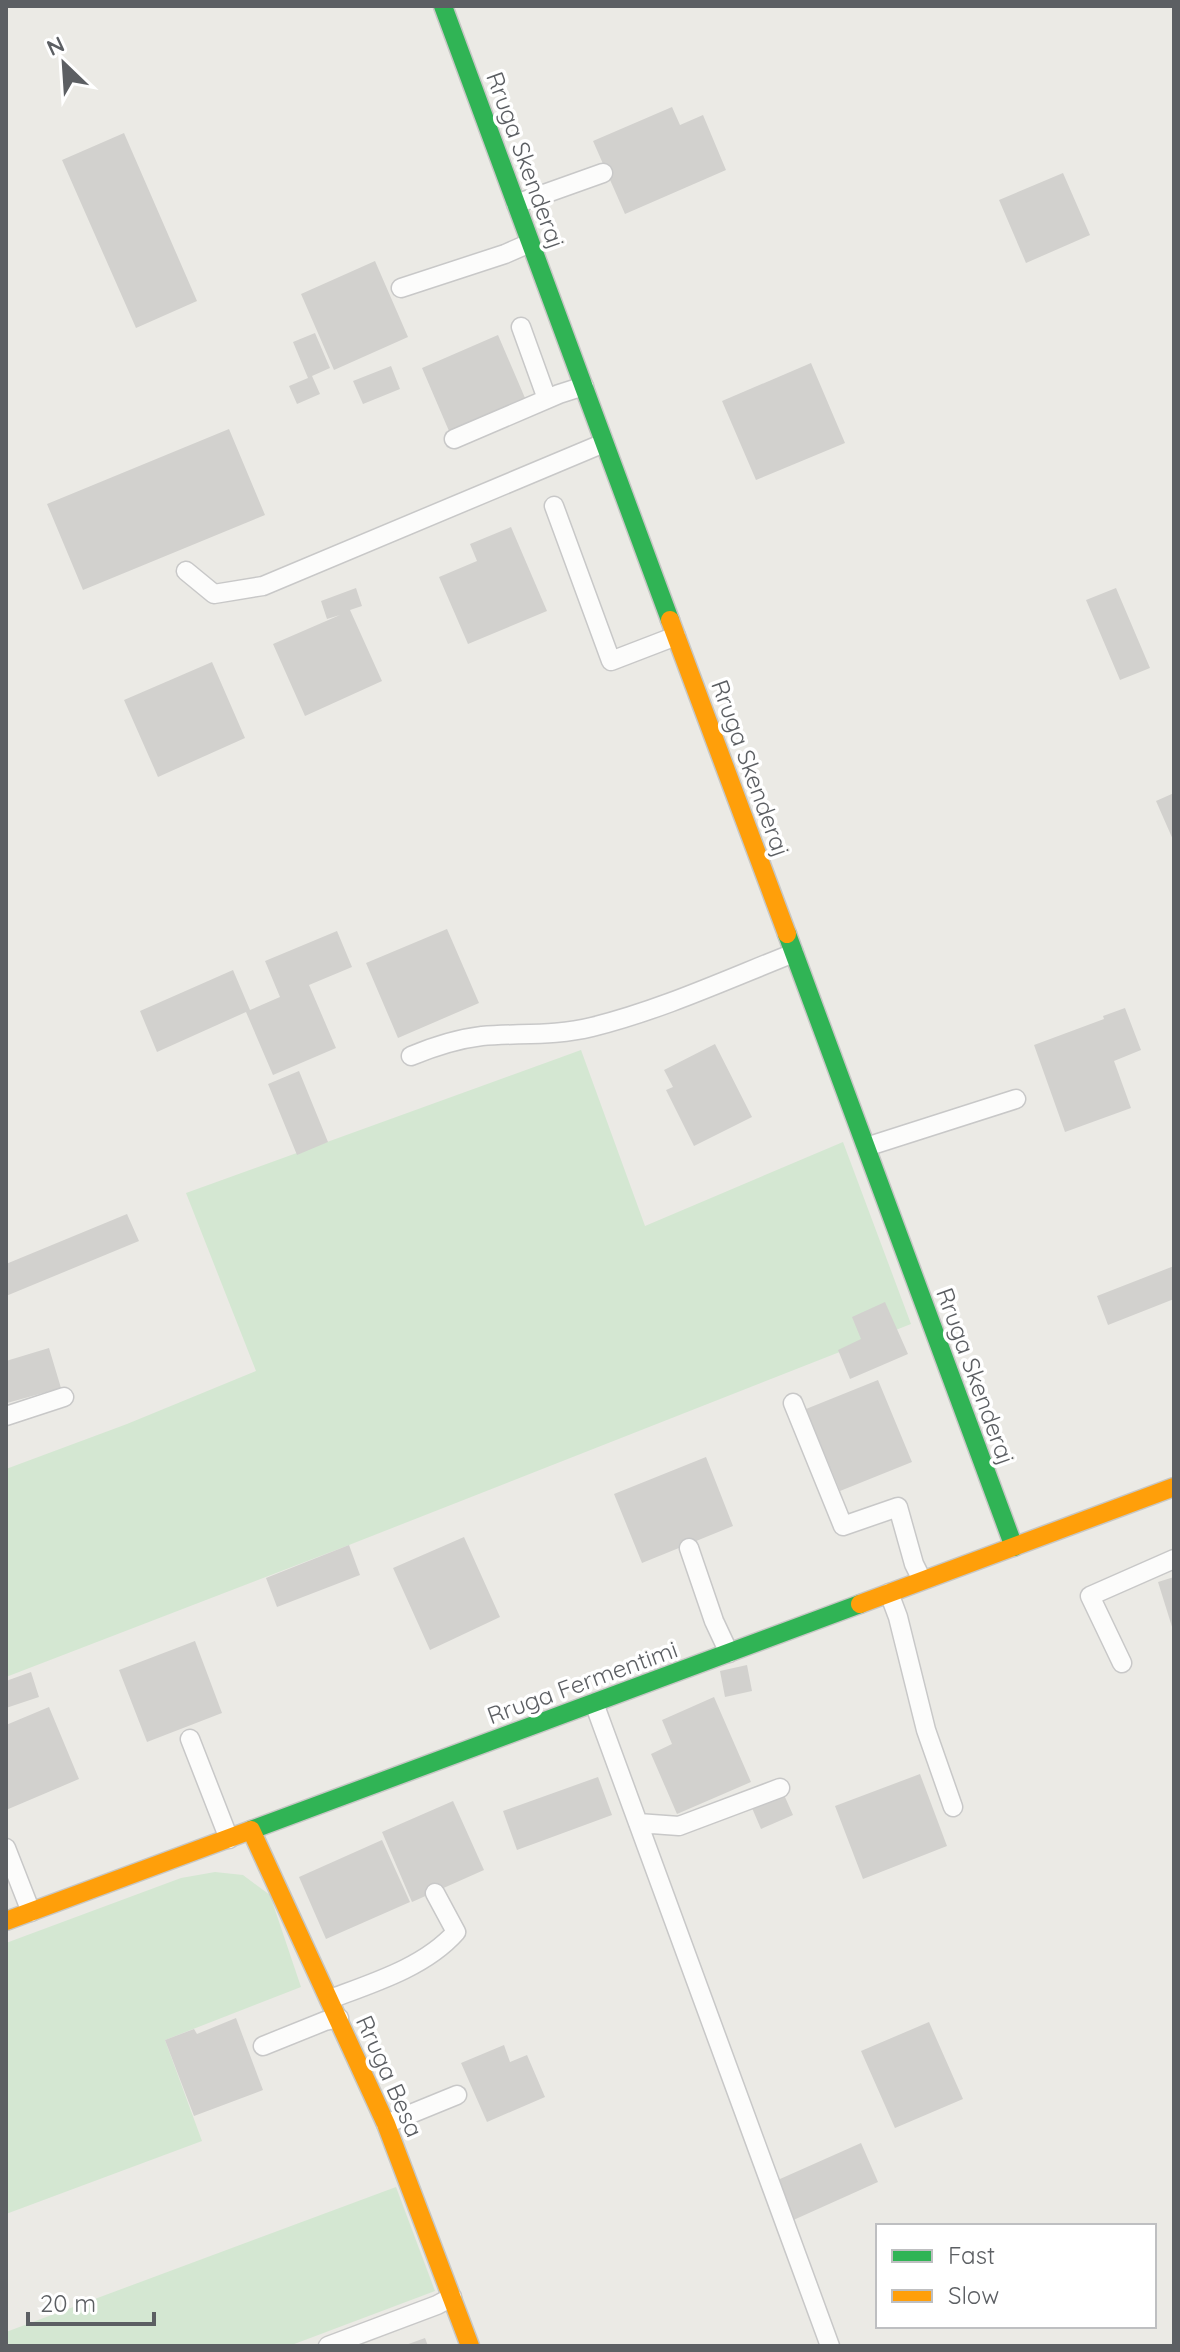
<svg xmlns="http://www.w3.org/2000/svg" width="1180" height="2352" font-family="Quicksand,sans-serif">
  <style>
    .green { fill: #d4e7d2 }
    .building { fill: #d2d1ce }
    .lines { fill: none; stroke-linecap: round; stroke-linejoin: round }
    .lane-casing { stroke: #c8c8c8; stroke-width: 21 }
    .fast-casing { stroke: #c7c7c5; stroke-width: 21 }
    .slow-casing { stroke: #c7c7c5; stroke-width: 21 }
    .lane { stroke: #fcfcfb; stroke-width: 18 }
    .fast { stroke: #30b455; stroke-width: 18 }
    .slow { stroke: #ff9f0a; stroke-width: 18 }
    .labels { text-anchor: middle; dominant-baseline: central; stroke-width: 7; stroke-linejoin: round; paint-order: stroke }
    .street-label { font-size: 24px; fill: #5c5f63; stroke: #fff }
  </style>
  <rect width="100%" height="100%" fill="#ebeae5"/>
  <!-- green -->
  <path class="green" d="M581,1050L645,1226L843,1142L911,1324L349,1545L6,1677V1469L127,1424L256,1371L186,1193Z
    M215,1872L243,1875L270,1895L301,1987L165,2040L202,2141L6,2214V1943L181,1878Z
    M396,2187L435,2291L289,2346H6V2332Z"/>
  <!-- building -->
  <path class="building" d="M672,107L680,125L703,115L726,170L625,214L593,141Z
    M124,133L197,301L136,328L62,160Z
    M1063,173L1090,235L1026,263L999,200Z
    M375,261L408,337L334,370L301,294Z
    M315,333L330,368L312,376L320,394L297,404L289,386L308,378L293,342Z
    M498,335L525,398L449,431L422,368Z
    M811,363L845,443L756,480L722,401Z
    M391,366L400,389L363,404L353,381Z
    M229,429L265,515L83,590L47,504Z
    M511,527L547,611L468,644L439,577L477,561L470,544Z
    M356,588L362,606L350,610L382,681L305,716L273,644L340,615L327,619L321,601Z
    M1116,588L1150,668L1120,680L1086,600Z
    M212,662L245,738L158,777L124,700Z
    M1174,793V842L1156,801Z
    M447,929L479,1003L398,1038L366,963Z
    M337,931L352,967L309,985L336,1048L273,1075L246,1012L157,1052L140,1011L233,970L250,1010L280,997L265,961Z
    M1125,1008L1141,1050L1114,1061L1131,1108L1065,1132L1034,1045L1104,1019L1103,1016Z
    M715,1044L752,1117L694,1146L666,1090L673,1087L664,1070Z
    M299,1071L328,1142L297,1155L268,1084Z
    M127,1214L139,1241L6,1296V1264Z
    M1174,1266V1299L1108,1325L1097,1296Z
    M885,1302L908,1354L850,1379L838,1350L861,1339L852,1317Z
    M49,1348L61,1388L7,1403L6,1361Z
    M878,1380L912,1462L840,1491L806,1409Z
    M706,1457L733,1526L642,1563L614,1494Z
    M464,1537L500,1617L430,1650L393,1568Z
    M349,1545L360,1575L277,1607L266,1578Z
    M1174,1577V1629L1173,1630L1158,1582Z
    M195,1641L222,1713L147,1742L119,1670Z
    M747,1665L752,1691L725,1697L720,1671Z
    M31,1672L39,1697L6,1708V1681Z
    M714,1697L751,1782L677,1814L651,1754L672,1744L662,1720Z
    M49,1707L79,1779L6,1810V1725Z
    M920,1774L947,1846L863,1879L835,1806Z
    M598,1777L612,1815L517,1850L503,1811Z
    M781,1788L793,1815L761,1829L749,1801Z
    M453,1801L484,1870L412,1902L382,1832Z
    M382,1840L410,1902L326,1939L299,1877Z
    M236,2018L263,2090L194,2116L165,2040L194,2029L197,2034Z
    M929,2022L963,2099L895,2128L861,2051Z
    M504,2045L510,2062L527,2055L545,2097L487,2122L461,2063Z
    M861,2143L878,2182L789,2222L771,2183Z
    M425,2338L428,2346H403Z"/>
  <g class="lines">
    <defs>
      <path id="lane" d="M516,204L603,173
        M401,288L505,254L530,243
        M521,327L547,399
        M454,439L559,394L584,386
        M554,506L611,661L676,636
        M186,571L214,594L263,586L604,443
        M411,1056C435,1046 457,1039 482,1036C518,1033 556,1036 592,1027C661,1010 728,979 794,953
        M866,1147L1016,1099
        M793,1403L843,1526L898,1507L914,1564L922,1580
        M6,1416L64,1397
        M689,1548L714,1621L729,1653
        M889,1593L898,1617L926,1730L953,1807
        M1122,1663L1090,1596L1174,1559
        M594,1703L830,2346
        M190,1739L229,1839
        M638,1823L679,1826L780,1788
        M6,1848L31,1912
        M330,1999C373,1983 425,1967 456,1932L435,1893
        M263,2046L325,2021L339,2018
        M386,2124L457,2095
        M328,2346L437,2305L452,2297"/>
      <path id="fast" d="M443,6L670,620
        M787,934L1014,1547
        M251,1830L860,1604"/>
      <path id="slow" d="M670,620L787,934
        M860,1604L1174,1487
        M251,1830L386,2124L470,2346
        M6,1921L251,1830"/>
    </defs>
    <!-- lane casing -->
    <use href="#lane" class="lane-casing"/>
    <!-- fast casing -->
    <use href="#fast" class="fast-casing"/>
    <!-- slow casing -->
    <use href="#slow" class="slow-casing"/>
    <!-- lane -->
    <use href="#lane" class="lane"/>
    <!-- fast -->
    <use href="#fast" class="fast"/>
    <!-- slow -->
    <use href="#slow" class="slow"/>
  </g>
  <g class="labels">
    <!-- street labels -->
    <g class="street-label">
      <text transform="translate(526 160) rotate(70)">Rruga Skenderaj</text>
      <text transform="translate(751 768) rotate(70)">Rruga Skenderaj</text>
      <text transform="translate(976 1376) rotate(70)">Rruga Skenderaj</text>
      <text transform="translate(582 1682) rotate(-20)">Rruga Fermentimi</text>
      <text transform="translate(390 2076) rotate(66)">Rruga Besa</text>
    </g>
  </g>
  <!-- border -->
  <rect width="1180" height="2352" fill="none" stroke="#5c5f63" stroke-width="16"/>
  <!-- legend -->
  <rect x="876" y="2224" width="280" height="104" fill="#ffffff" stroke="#bebfc1" stroke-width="2"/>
  <rect x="892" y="2250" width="40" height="12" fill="#30b455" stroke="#bebfc1" stroke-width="2"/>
  <text x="948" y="2264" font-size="24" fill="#5c5f63">Fast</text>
  <rect x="892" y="2290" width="40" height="12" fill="#ff9f0a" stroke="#bebfc1" stroke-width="2"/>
  <text x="948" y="2304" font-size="24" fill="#5c5f63">Slow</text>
  <!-- north arrow -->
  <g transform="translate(64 64) rotate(335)" stroke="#ffffff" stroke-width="6" paint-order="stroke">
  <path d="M0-6L14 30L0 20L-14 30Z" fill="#5c5f63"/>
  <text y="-12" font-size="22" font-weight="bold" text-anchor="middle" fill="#5c5f63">N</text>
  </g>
  <!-- scale -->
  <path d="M28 2312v12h126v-12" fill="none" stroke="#5c5f63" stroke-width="4"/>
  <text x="40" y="2312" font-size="24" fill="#5c5f63" stroke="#ffffff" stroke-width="6" paint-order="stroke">20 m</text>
</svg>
